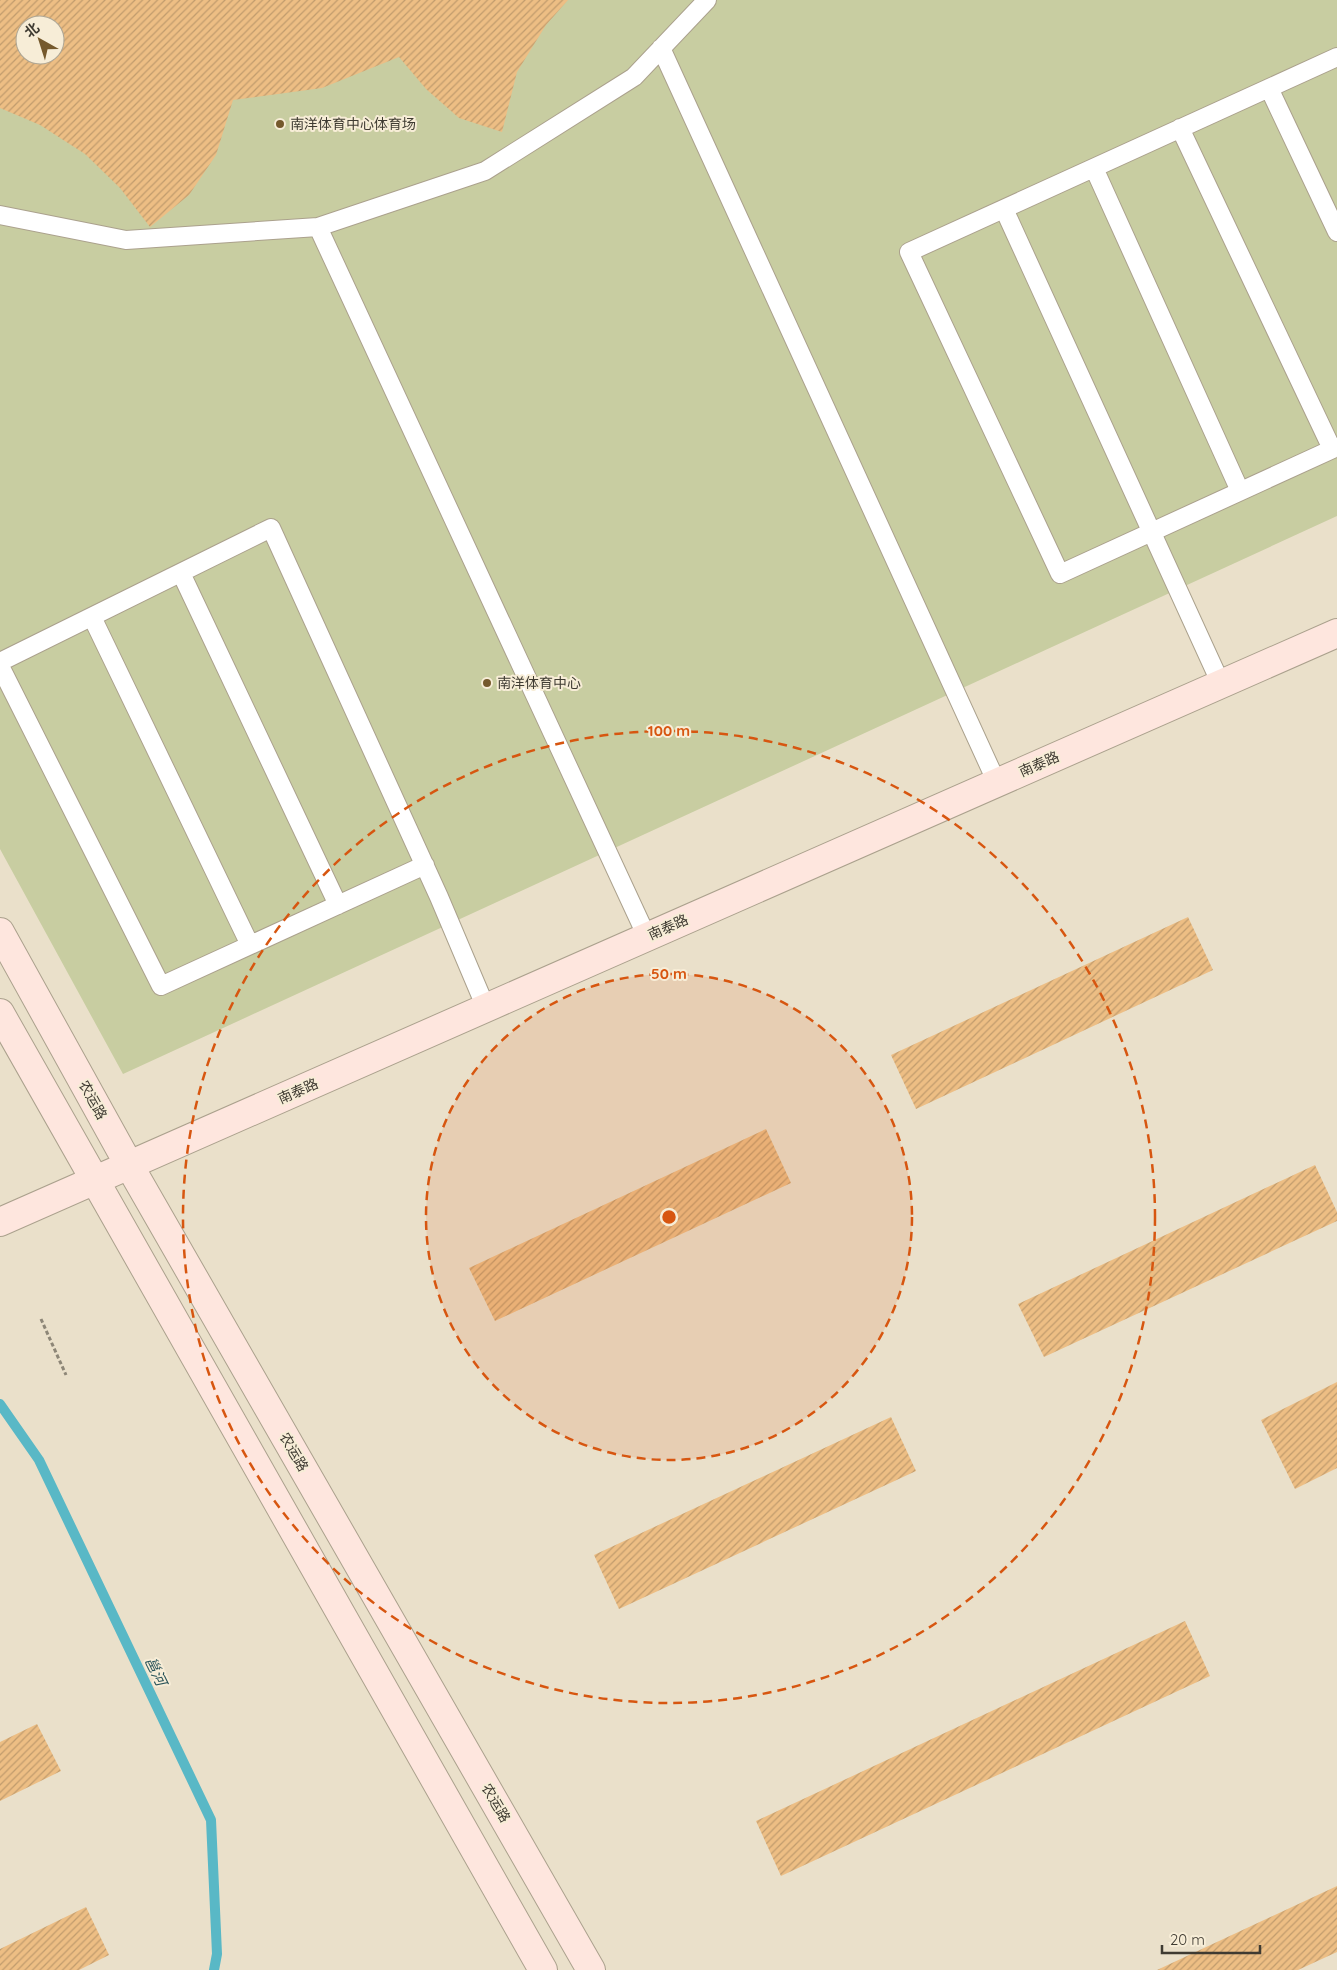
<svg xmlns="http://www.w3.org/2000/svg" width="1337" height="1970" font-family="Quicksand,'Noto Sans SC',sans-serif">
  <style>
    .pitch { fill: #c8cda1; fill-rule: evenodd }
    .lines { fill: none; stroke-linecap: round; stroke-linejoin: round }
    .stream { stroke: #59b8c6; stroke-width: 10 }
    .building { fill: url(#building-hatch); fill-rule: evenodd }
    .service-casing { stroke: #aba18d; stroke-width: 20 }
    .secondary-casing { stroke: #aba18d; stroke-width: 30 }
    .path { stroke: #8d8677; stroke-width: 3; stroke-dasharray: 4 2.5; stroke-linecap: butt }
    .service { stroke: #fff; stroke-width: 18 }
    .secondary { stroke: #fee6de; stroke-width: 28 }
    .ring { fill: none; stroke: #d75610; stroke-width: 2.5; stroke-dasharray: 9 6 }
    .poi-dot { fill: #75592c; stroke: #f7edd7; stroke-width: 2 }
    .labels { text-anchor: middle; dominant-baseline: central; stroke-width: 4; stroke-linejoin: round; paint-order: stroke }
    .poi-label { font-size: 14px; fill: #3f3b32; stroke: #f7edd7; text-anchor: start }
    .street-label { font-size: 14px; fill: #3f3b32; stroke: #f7edd7 }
    .water-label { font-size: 15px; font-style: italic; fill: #275258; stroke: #f7edd7 }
    .centre { fill: #d75610; stroke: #f7edd7; stroke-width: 2.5 }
    .ring-label { font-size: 15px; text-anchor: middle; font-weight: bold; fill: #d75610; stroke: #f7edd7; stroke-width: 4; stroke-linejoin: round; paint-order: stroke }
  </style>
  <defs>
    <pattern id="building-hatch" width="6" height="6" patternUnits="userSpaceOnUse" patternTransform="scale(1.25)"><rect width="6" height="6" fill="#edbe84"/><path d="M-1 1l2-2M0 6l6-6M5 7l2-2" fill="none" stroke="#c19c6d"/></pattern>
  </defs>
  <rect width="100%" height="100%" fill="#eae0ca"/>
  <!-- pitch -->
  <path class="pitch" d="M0,0H1337V516L123,1074L0,849ZM25,25H55V55H25Z"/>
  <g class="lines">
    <!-- stream -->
    <path class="stream" d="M0,1404L39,1460L211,1820L217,1954L214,1970"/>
  </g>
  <!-- building -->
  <path class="building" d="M0,0H568L546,25L517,72L502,132L459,118L426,89L399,57L322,88L233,100L216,155L189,195L150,227L120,188L85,154L40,125L0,108ZM25,25H55V55H25Z
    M1188,917L1213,970L916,1109L891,1055Z
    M766,1129L791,1183L495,1321L469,1268Z
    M1315,1165L1337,1212V1221L1044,1357L1018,1304Z
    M1337,1382V1468L1295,1489L1261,1420Z
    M891,1417L916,1471L619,1609L594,1555Z
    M1185,1621L1210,1676L781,1876L756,1821Z
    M37,1724L61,1771L0,1801V1742Z
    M1337,1886V1952L1298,1970H1157Z
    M86,1907L109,1955L79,1970H0V1949Z"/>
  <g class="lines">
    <defs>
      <path id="service" d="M661,48L997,783
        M1337,57L909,252L1060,574L1337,447
        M1269,88L1337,232
        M1180,128L1332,449
        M1094,168L1240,491
        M1004,209L1221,684
        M0,215L126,240L318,227L485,171L634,77L707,0
        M318,227L647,937
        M181,573L338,905
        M92,617L250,945
        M0,662L271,528L439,897L486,1008
        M0,666L161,986L425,865"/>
      <path id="secondary" d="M0,932L129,1165L591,1970
        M0,1013L543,1970
        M0,1222L1337,633"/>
    </defs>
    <!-- service casing -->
    <use href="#service" class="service-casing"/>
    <!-- secondary casing -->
    <use href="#secondary" class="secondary-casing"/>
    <!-- path -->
    <path class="path" d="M41,1319L66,1375"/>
    <!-- service -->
    <use href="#service" class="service"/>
    <!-- secondary -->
    <use href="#secondary" class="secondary"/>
  </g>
  <!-- distance rings -->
  <circle cx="669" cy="1217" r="243" fill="#d75610" fill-opacity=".12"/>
  <g class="ring">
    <circle cx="669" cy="1217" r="243"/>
    <circle cx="669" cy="1217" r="486"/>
  </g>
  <!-- markers -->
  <g class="poi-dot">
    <circle cx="280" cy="124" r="5"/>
    <circle cx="487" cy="683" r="5"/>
  </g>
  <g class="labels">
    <!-- poi labels -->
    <g class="poi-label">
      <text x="290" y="124">南洋体育中心体育场</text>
      <text x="497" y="683">南洋体育中心</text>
    </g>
    <!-- street labels -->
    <g class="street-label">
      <text transform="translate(1039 764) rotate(-24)">南泰路</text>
      <text transform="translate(668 927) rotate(-24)">南泰路</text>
      <text transform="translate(298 1091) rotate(-24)">南泰路</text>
      <text transform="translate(93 1100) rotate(61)">农运路</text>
      <text transform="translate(294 1452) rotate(60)">农运路</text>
      <text transform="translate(496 1803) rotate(60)">农运路</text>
    </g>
    <!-- water labels -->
    <g class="water-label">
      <text transform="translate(156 1671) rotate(64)">邕河</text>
    </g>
  </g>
  <circle cx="669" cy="1217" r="8" class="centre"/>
  <g class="ring-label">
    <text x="669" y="736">100 m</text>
    <text x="669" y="979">50 m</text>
  </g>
  <!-- north arrow -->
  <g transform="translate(40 40) rotate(321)"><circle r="24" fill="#f7edd7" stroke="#ada695"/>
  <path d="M0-4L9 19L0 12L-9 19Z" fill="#75592c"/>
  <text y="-8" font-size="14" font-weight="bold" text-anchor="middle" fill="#3f3b32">北</text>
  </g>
  <!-- scale -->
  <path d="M1162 1945v8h98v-8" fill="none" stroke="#3f3b32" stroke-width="2.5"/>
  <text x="1170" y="1945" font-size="15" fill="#3f3b32" stroke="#f7edd7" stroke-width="4" paint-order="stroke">20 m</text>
</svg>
